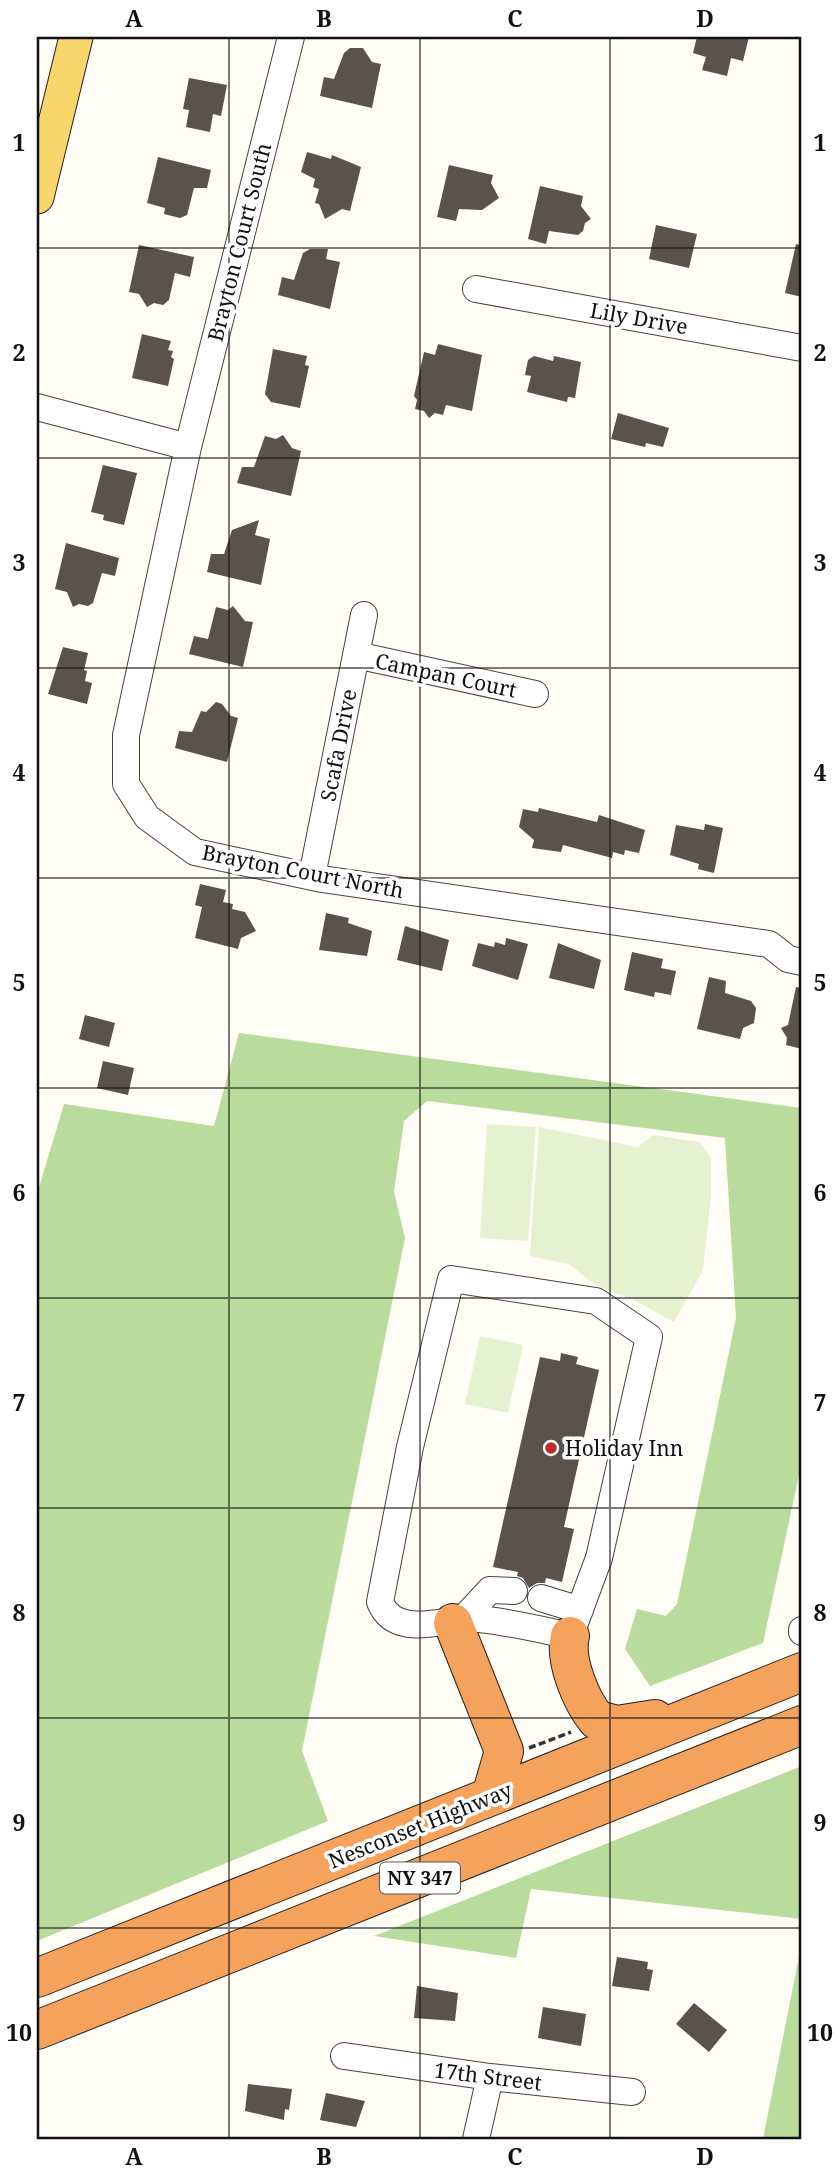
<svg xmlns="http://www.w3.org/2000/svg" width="839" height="2176" font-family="'Noto Serif',serif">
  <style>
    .forest { fill: #b9dc9c }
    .pitch { fill: #e6f2cf }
    .building { fill: #5a524d }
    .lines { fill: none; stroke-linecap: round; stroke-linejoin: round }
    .minor-casing { stroke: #444; stroke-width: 28 }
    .major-casing { stroke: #222; stroke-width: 35 }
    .highway-casing { stroke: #222; stroke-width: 40 }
    .path { stroke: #333; stroke-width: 3.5; stroke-dasharray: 7 3.5; stroke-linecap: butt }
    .minor { stroke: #fff; stroke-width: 26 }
    .major { stroke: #f9d66b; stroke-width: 33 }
    .highway { stroke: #f5a25d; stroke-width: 38 }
    .grid { fill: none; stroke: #111; stroke-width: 2; stroke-opacity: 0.55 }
    .poi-dot { fill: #c4262e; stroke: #fff; stroke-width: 2.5 }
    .labels { text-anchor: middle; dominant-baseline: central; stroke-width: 7; stroke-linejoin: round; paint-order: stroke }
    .shield { fill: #fff; stroke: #585858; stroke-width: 2 }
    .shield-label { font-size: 19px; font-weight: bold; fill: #111 }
    .street-label { font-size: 21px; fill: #111; stroke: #fff }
    .poi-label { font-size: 21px; fill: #111; stroke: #fff; text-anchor: start }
    .neatline { fill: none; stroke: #111; stroke-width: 2.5 }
    .grid-label { font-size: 23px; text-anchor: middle; font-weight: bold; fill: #111 }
  </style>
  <rect width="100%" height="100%" fill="#fffdf5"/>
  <!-- forest -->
  <path class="forest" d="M239,1033L802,1108V1461L763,1643L650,1686L625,1649L637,1609L666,1616L677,1604L736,1318L725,1138L427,1101L404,1121L394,1192L405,1238L302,1751L328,1821L37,1941V1194L64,1104L214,1126Z
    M802,1766V1919L531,1889L516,1958L374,1936Z
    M802,1941V2139H763Z"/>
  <!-- pitch -->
  <path class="pitch" d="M487,1124L536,1127L528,1241L480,1238Z
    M539,1127L638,1147L653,1135L699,1142L711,1158V1196L703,1270L674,1322L634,1300L596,1285L568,1264L530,1256Z
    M480,1336L523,1345L508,1413L465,1404Z"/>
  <!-- building -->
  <path class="building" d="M697,37H749L743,61L731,58L727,76L702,70L706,57L693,53Z
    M350,48H363L372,62L381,64L372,108L320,96L324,77L334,79L344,53Z
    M189,78L227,85L221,116L213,114L210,132L186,127L189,110L183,109Z
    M307,152L331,159L332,155L361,167L350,211L342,209L325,219L319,204L315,203L319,189L313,187L315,179L301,172Z
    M158,157L211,170L207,188H194L187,215L180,218L164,214L165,208L147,203Z
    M449,165L493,175L491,183L499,198L482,210L459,209L456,221L437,217Z
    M540,186L583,196L581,206L591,219L585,223L583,231L578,235L549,231L546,244L528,239Z
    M656,225L697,234L689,268L649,259Z
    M796,244L802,245V297L785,293Z
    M139,245L194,257L190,277L175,273L169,300L163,305L154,303L147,307L139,294L129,292Z
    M310,249H328L326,259L340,262L330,309L278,295L282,277L294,280L303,253Z
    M142,334L171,341L168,350L173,351L171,357L174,359L168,386L132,378Z
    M438,344L482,355L472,411L446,405L443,415L435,413L429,418L424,411L415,409L417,400L414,396L424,352L435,355Z
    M273,349L307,356L305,365L309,366L300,408L271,402L265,394Z
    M534,356L553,361L554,356L581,362L575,398L568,397L567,402L527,392L531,376L525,375L528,360Z
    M618,413L669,428L663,447L646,443L645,447L611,439Z
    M283,435L292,448L301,451L291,496L237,483L242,467H254L265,436L276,439Z
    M103,465L137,473L124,525L103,520L104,515L91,512Z
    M259,520L255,535L270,539L261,585L207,572L211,554H224L232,530Z
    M66,543L119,558L115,576L102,573L93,603L88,606L79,604L73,607L67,592L55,589Z
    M233,606L245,621L253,622L243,667L189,654L194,636L208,639L216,607L228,610Z
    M63,647L88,653L84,670L87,671L85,681L92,683L87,704L48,694Z
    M216,702L222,704L231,716L238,718L227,762L175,748L179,731L192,732L201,711L206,712Z
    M539,808L597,822L599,815L645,830L639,853L625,850L624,855L613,852L612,858L563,845L561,852L532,848L534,840L519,827L523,809L538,812Z
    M705,824L723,828L714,873L698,869L699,864L670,855L676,825L704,830Z
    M200,884L226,890L223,902L233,904L232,909L245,912L256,931L241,938L238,949L195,938L202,907L195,905Z
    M326,913L349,918L348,923L372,931L367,956L319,950Z
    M405,926L449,940L442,971L397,960Z
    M506,938L528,944L518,980L472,966L478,943L494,947L495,942L505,945Z
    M558,943L601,960L594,989L549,978Z
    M632,952L663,959L661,968L676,971L671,995L655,992L654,997L624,990Z
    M709,977L726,981L725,993L751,1001L756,1008L754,1023L743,1028L740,1039L697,1029Z
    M796,987L802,988V1049L786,1045L787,1038L781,1028L788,1025Z
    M85,1015L115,1023L109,1047L79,1039Z
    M103,1061L134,1068L128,1095L97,1088Z
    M561,1353L578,1357L576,1364L599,1370L564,1527L574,1529L562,1582L546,1578L545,1583H537L529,1588L523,1578L517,1576L518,1572L493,1567L540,1357L560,1361Z
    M617,1957L648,1962L647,1969L653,1970L649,1991L612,1986Z
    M417,1986L458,1993L455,2021L414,2018Z
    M694,2003L727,2030L709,2052L676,2024Z
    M543,2007L586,2014L581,2046L538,2038Z
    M248,2084L292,2089L289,2110L285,2109L284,2120L245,2111Z
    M326,2093L365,2101L356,2127L320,2120Z"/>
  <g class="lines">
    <defs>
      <path id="minor" d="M291,37L188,447L126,735V784L147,817L195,852L322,879L769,944L788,959L802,962
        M476,289L802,348
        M37,407L188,447
        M356,655L535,694
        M312,876L364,615
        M451,1279L596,1301L649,1337L599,1558L570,1636C539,1629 510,1622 479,1619C450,1616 396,1642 380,1602L410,1447Z
        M541,1598L580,1610
        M464,1618L490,1590L514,1591
        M802,1630V1632
        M344,2056L490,2077L632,2092
        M476,2139L490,2077"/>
      <path id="major" d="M37,197L76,37"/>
      <path id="highway" d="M453,1623L504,1751L491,1796
        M570,1636C564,1660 581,1701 597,1720L617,1725L655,1719
        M37,1978L802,1672
        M37,2030L802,1725"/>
    </defs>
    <!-- minor casing -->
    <use href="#minor" class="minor-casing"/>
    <!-- major casing -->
    <use href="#major" class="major-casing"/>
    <!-- highway casing -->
    <use href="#highway" class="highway-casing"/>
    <!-- path -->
    <path class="path" d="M529,1748L571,1732"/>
    <!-- minor -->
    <use href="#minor" class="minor"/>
    <!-- major -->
    <use href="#major" class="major"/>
    <!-- highway -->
    <use href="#highway" class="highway"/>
  </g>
  <!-- grid -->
  <path class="grid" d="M229,37V2139M420,37V2139M610,37V2139M37,248H802M37,458H802M37,668H802M37,878H802M37,1088H802M37,1298H802M37,1508H802M37,1718H802M37,1928H802"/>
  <!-- markers -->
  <circle class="poi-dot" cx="551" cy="1448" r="7"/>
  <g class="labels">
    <!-- shield labels -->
    <rect class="shield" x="380" y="1862.5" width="80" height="31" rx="5"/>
    <g class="shield-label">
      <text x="420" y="1878">NY 347</text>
    </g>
    <!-- street labels -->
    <g class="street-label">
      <text transform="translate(239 242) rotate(-76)">Brayton Court South</text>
      <text transform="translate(639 318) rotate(10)">Lily Drive</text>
      <text transform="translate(446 675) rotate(12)">Campan Court</text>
      <text transform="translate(338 745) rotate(-79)">Scafa Drive</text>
      <text transform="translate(303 871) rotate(11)">Brayton Court North</text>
      <text transform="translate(420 1825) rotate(-22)">Nesconset Highway</text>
      <text transform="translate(488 2076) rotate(7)">17th Street</text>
    </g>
    <!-- poi labels -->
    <g class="poi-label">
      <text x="565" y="1448">Holiday Inn</text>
    </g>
  </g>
  <!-- border -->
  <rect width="839" height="2176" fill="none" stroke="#ffffff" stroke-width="77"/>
  <rect x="38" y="38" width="762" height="2100" class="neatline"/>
  <g class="grid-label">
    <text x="134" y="27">A</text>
    <text x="324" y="27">B</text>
    <text x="515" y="27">C</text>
    <text x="705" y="27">D</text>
    <text x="19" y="151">1</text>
    <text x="820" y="151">1</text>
    <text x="19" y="361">2</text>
    <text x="820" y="361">2</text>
    <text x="19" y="571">3</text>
    <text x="820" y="571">3</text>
    <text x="19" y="781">4</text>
    <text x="820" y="781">4</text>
    <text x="19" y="991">5</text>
    <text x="820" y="991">5</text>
    <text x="19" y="1201">6</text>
    <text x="820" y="1201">6</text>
    <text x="19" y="1411">7</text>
    <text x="820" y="1411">7</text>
    <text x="19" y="1621">8</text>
    <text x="820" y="1621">8</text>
    <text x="19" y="1831">9</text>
    <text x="820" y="1831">9</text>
    <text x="19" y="2041">10</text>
    <text x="820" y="2041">10</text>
    <text x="134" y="2165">A</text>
    <text x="324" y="2165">B</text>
    <text x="515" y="2165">C</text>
    <text x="705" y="2165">D</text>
  </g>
</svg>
